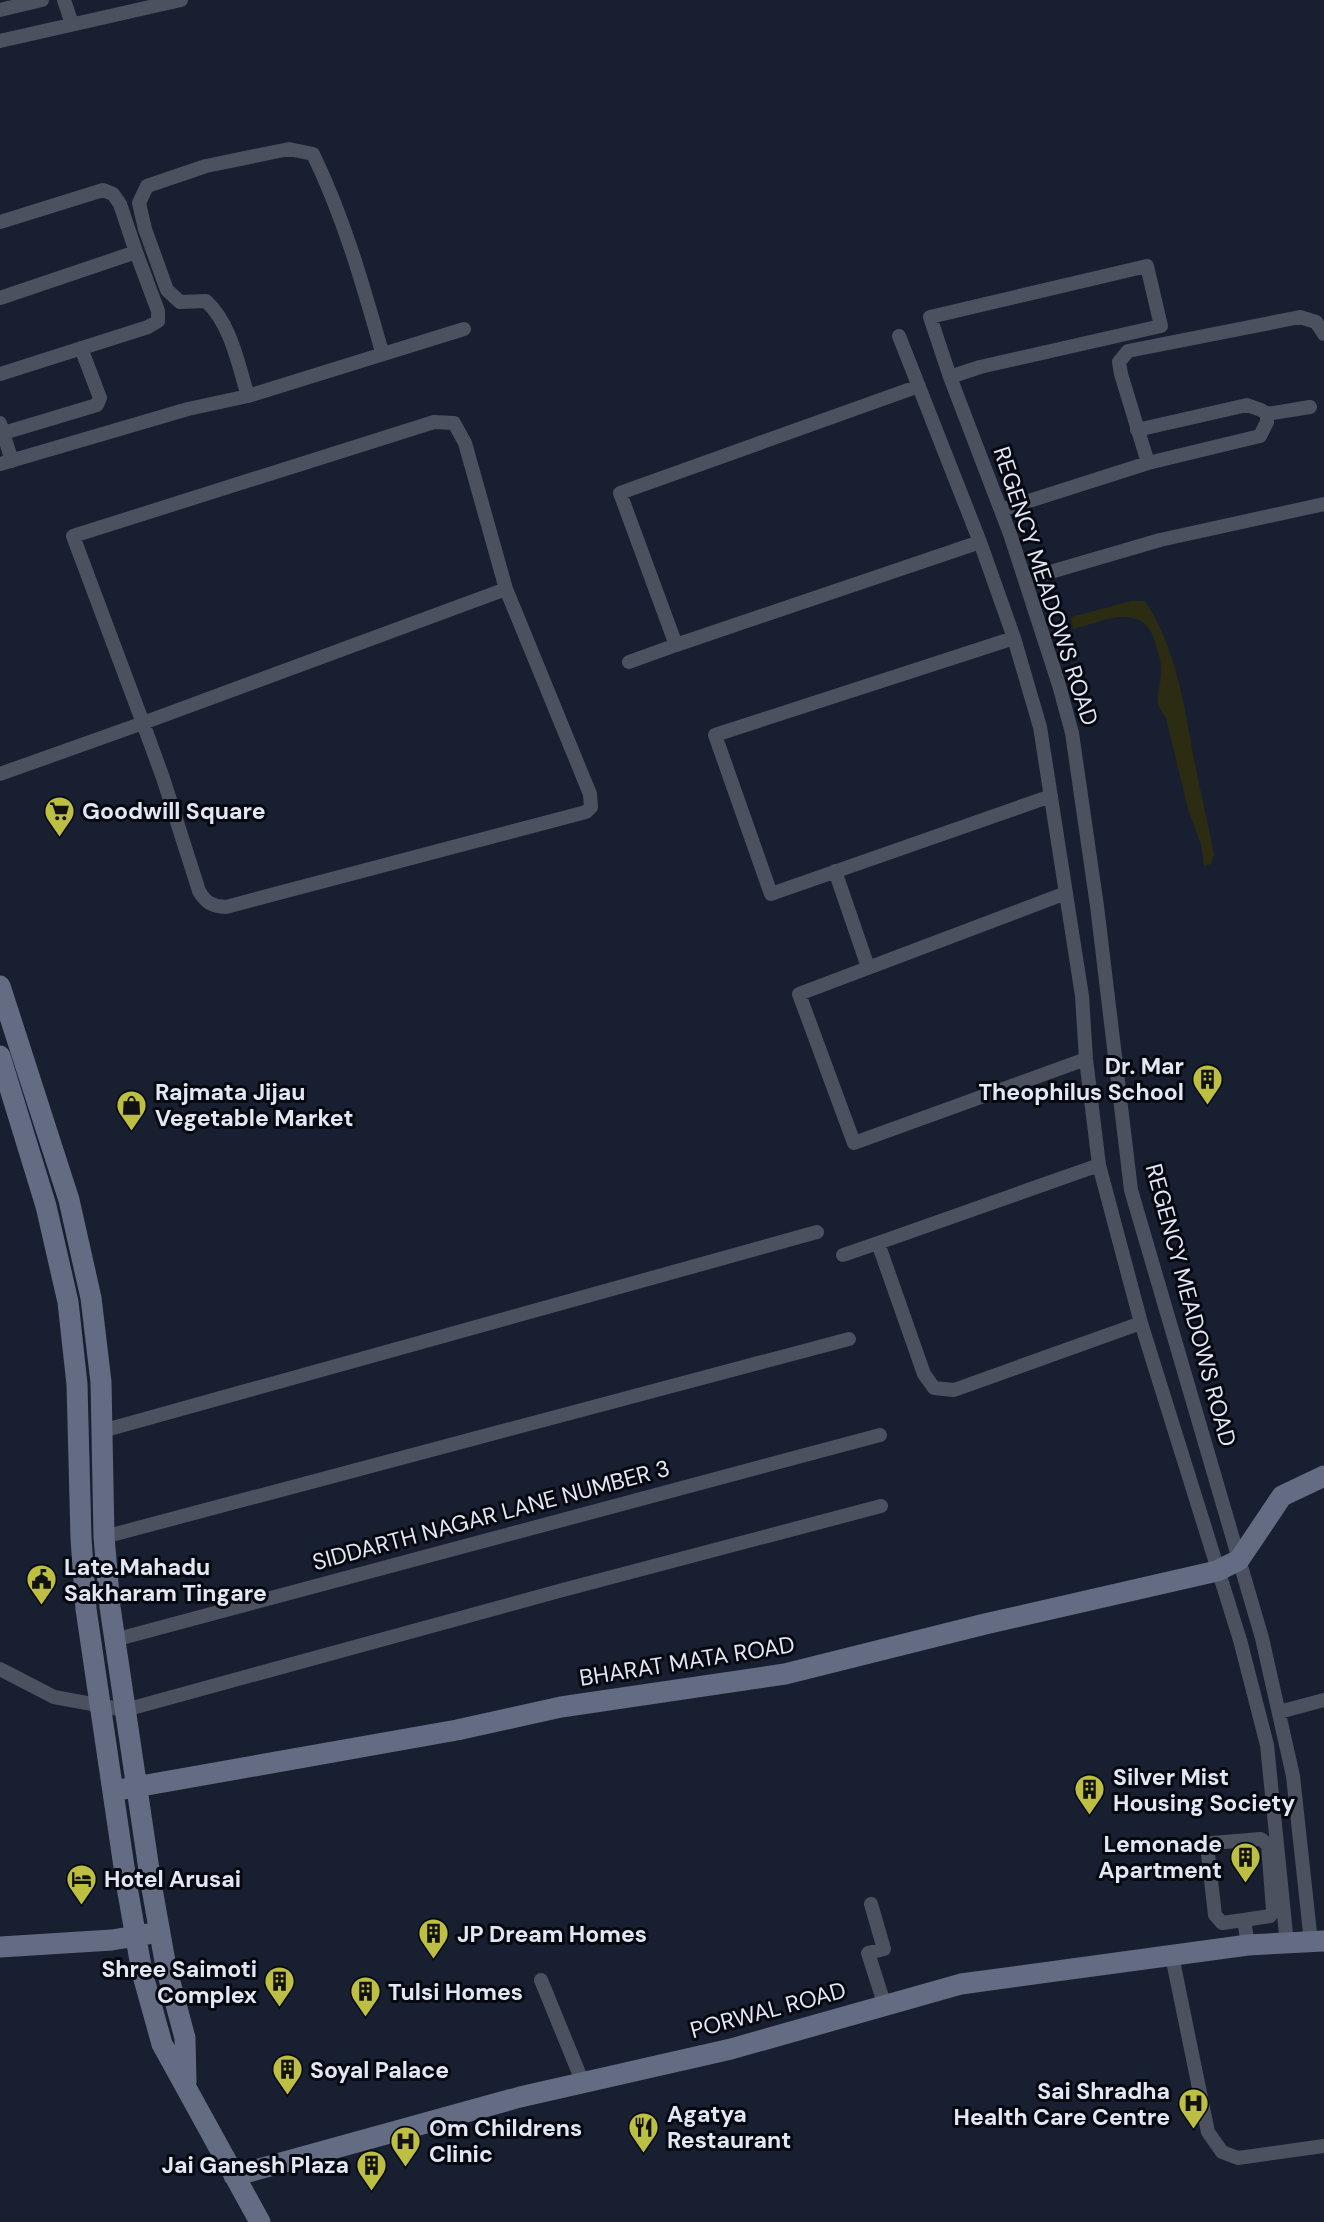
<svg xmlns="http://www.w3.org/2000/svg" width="1324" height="2222" font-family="'DM Sans',sans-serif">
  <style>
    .green { fill: #2b2c11 }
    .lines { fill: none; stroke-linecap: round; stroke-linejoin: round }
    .street { stroke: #4b515f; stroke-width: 14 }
    .secondary { stroke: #636c83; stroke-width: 21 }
    .labels { text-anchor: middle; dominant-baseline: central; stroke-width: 6; stroke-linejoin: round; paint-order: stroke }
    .street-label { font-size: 23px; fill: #e2e7f4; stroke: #070911 }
    .poi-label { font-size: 23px; font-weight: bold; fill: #e2e7f4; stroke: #070911; text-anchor: start }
  </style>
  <rect width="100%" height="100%" fill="#181f31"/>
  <!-- green -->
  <path class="green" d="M1131,601H1145C1176,648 1184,704 1194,759C1200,791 1208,822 1214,854L1211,864L1204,866L1201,844L1188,809L1166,718C1151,699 1160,695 1161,674C1162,662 1158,653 1155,642C1143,600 1103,622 1073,629L1071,617Z"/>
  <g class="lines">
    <!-- street -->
    <path class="street" d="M64,0L72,24
      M0,10L42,0
      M0,41L181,0
      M0,222L103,190L113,194L120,204L136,252
      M0,298L136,252L158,311V321L148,327L0,374
      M899,336L980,542L1014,638L1040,727L1082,996L1086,1059L1099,1165L1141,1323L1240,1640L1267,1745L1287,1944
      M950,377L980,367L1161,326L1147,266L930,317L950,377L1010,534L1059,685L1072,733L1097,906L1131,1190L1262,1638L1293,1776L1311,1942
      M919,386L620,493L676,645L980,542
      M248,396C238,364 231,324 206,301L180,302L167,290L145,229L139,203L147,186L206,166L289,149L313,154C344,218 363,285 382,352
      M1267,414L1310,407
      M0,423L12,461
      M1137,430L1247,405L1261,410L1267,414V422L1260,436L1148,463
      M0,434L97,405L100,398L81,348
      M0,464L188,409L248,396L464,329
      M1001,510L1148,463L1121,374L1119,362L1128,351L1300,317L1316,322L1324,334
      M1027,585L1047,573L1160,540L1324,504
      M1014,638L715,735L771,894L1051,796
      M629,662L676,645
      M0,774L143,723L163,778L199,891C206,903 212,906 226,907L586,812L591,807L590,794L506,589L143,723L73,536L434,422L454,423L465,443L506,589
      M835,871L868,967
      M1066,893L799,994L854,1143L1086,1059
      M1099,1165L878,1243L924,1374L934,1388L954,1390L1141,1323
      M843,1255L878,1243
      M102,1431L817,1232
      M104,1537L849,1339
      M114,1640L880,1435
      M0,1669L54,1697L125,1710L559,1591L881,1506
      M1279,1712L1324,1700
      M871,1904L884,1949L868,1953L885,2006
      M1244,1920L1270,1916L1273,1910L1268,1845L1261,1839L1212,1843L1208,1854L1215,1915L1222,1923L1244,1920L1248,1945
      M1172,1956L1208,2132L1222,2152L1238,2158L1324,2146
      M541,1980L583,2083"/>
    <!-- secondary -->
    <path class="secondary" d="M0,986L69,1200L91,1298L101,1382L104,1537L110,1607L151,1883L166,1967L185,2038L186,2082
      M0,1056L46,1206L68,1302L77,1384L81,1538L86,1609L127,1887L142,1972L162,2044L260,2222
      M113,1791L457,1730L561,1707L785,1674L985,1624L1217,1571L1239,1560L1282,1496L1324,1476
      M0,1947L112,1940L148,1934
      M234,2176L520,2097L731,2049L961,1984L1248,1945L1324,1941"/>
  </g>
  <!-- icons -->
  <defs>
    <symbol id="supermarket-pin" viewBox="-11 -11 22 30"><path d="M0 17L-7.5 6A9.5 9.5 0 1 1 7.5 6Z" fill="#bdbf43" stroke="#070911"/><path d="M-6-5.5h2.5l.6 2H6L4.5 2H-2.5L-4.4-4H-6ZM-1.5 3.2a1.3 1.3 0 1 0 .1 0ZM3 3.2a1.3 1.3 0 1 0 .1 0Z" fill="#111"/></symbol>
    <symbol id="building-pin" viewBox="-11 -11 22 30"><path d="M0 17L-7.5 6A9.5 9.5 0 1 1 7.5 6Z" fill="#bdbf43" stroke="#070911"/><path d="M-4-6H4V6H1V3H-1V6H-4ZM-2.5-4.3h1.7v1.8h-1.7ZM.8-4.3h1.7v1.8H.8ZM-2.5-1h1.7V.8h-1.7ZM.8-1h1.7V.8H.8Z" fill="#111"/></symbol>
    <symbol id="shop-pin" viewBox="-11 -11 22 30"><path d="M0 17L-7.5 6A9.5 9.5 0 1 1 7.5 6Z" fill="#bdbf43" stroke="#070911"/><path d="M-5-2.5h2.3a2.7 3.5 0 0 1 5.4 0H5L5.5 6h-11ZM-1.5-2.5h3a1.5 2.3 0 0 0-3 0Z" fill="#111"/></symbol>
    <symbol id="civic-pin" viewBox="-11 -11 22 30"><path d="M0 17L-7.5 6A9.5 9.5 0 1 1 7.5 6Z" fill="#bdbf43" stroke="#070911"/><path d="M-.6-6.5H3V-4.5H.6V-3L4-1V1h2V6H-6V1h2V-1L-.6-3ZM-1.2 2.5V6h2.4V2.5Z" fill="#111"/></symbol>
    <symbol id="hotel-pin" viewBox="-11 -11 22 30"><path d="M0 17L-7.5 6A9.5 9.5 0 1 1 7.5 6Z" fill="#bdbf43" stroke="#070911"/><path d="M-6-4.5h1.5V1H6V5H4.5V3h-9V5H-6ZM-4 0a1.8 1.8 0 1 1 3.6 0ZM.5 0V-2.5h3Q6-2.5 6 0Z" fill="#111"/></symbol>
    <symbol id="hospital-pin" viewBox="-11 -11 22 30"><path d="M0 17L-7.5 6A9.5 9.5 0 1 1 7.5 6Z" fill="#bdbf43" stroke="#070911"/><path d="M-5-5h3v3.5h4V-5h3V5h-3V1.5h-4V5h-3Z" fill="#111"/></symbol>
    <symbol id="restaurant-pin" viewBox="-11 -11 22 30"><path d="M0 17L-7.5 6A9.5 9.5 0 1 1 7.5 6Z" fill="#bdbf43" stroke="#070911"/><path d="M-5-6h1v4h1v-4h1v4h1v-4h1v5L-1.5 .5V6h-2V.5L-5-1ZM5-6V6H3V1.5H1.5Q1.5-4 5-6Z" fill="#111"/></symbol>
  </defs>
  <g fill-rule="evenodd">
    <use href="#supermarket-pin" x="42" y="794" width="35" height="47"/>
    <use href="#building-pin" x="1190" y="1062" width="35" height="47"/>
    <use href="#shop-pin" x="114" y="1088" width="35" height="47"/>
    <use href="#civic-pin" x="24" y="1562" width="35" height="47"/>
    <use href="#building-pin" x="1072" y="1772" width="35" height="47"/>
    <use href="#building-pin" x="1228" y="1840" width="35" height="47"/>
    <use href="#hotel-pin" x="64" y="1862" width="35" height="47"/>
    <use href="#building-pin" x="416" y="1916" width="35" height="47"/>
    <use href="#building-pin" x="262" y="1964" width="35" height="47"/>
    <use href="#building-pin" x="348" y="1974" width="35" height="47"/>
    <use href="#building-pin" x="270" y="2052" width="35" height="47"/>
    <use href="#hospital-pin" x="1176" y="2086" width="35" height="47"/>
    <use href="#restaurant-pin" x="626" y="2110" width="35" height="47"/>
    <use href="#hospital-pin" x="388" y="2124" width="35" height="47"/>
    <use href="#building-pin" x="354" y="2148" width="35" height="47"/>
  </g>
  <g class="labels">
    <!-- street labels -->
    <g class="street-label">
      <text transform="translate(1046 586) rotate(72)">REGENCY MEADOWS ROAD</text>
      <text transform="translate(1191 1305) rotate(75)">REGENCY MEADOWS ROAD</text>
      <text transform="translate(491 1515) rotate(-15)">SIDDARTH NAGAR LANE NUMBER 3</text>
      <text transform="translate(687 1661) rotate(-9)">BHARAT MATA ROAD</text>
      <text transform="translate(768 2010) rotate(-15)">PORWAL ROAD</text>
    </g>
    <!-- poi labels -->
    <g class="poi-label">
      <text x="82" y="811">Goodwill Square</text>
      <text x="1184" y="1066" text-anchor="end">Dr. Mar<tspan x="1184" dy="26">Theophilus School</tspan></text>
      <text x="155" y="1092">Rajmata Jijau<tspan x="155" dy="26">Vegetable Market</tspan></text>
      <text x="64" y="1567">Late.Mahadu<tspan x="64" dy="26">Sakharam Tingare</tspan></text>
      <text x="1113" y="1777">Silver Mist<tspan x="1113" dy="26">Housing Society</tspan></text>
      <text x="1222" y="1844" text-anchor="end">Lemonade<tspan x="1222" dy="26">Apartment</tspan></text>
      <text x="104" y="1879">Hotel Arusai</text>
      <text x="457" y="1934">JP Dream Homes</text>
      <text x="257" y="1969" text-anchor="end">Shree Saimoti<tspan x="257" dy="26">Complex</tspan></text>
      <text x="388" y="1992">Tulsi Homes</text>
      <text x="310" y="2070">Soyal Palace</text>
      <text x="1170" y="2091" text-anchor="end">Sai Shradha<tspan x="1170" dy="26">Health Care Centre</tspan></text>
      <text x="667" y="2114">Agatya<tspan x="667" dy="26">Restaurant</tspan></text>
      <text x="429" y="2128">Om Childrens<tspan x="429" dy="26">Clinic</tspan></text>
      <text x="349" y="2165" text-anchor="end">Jai Ganesh Plaza</text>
    </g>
  </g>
</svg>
